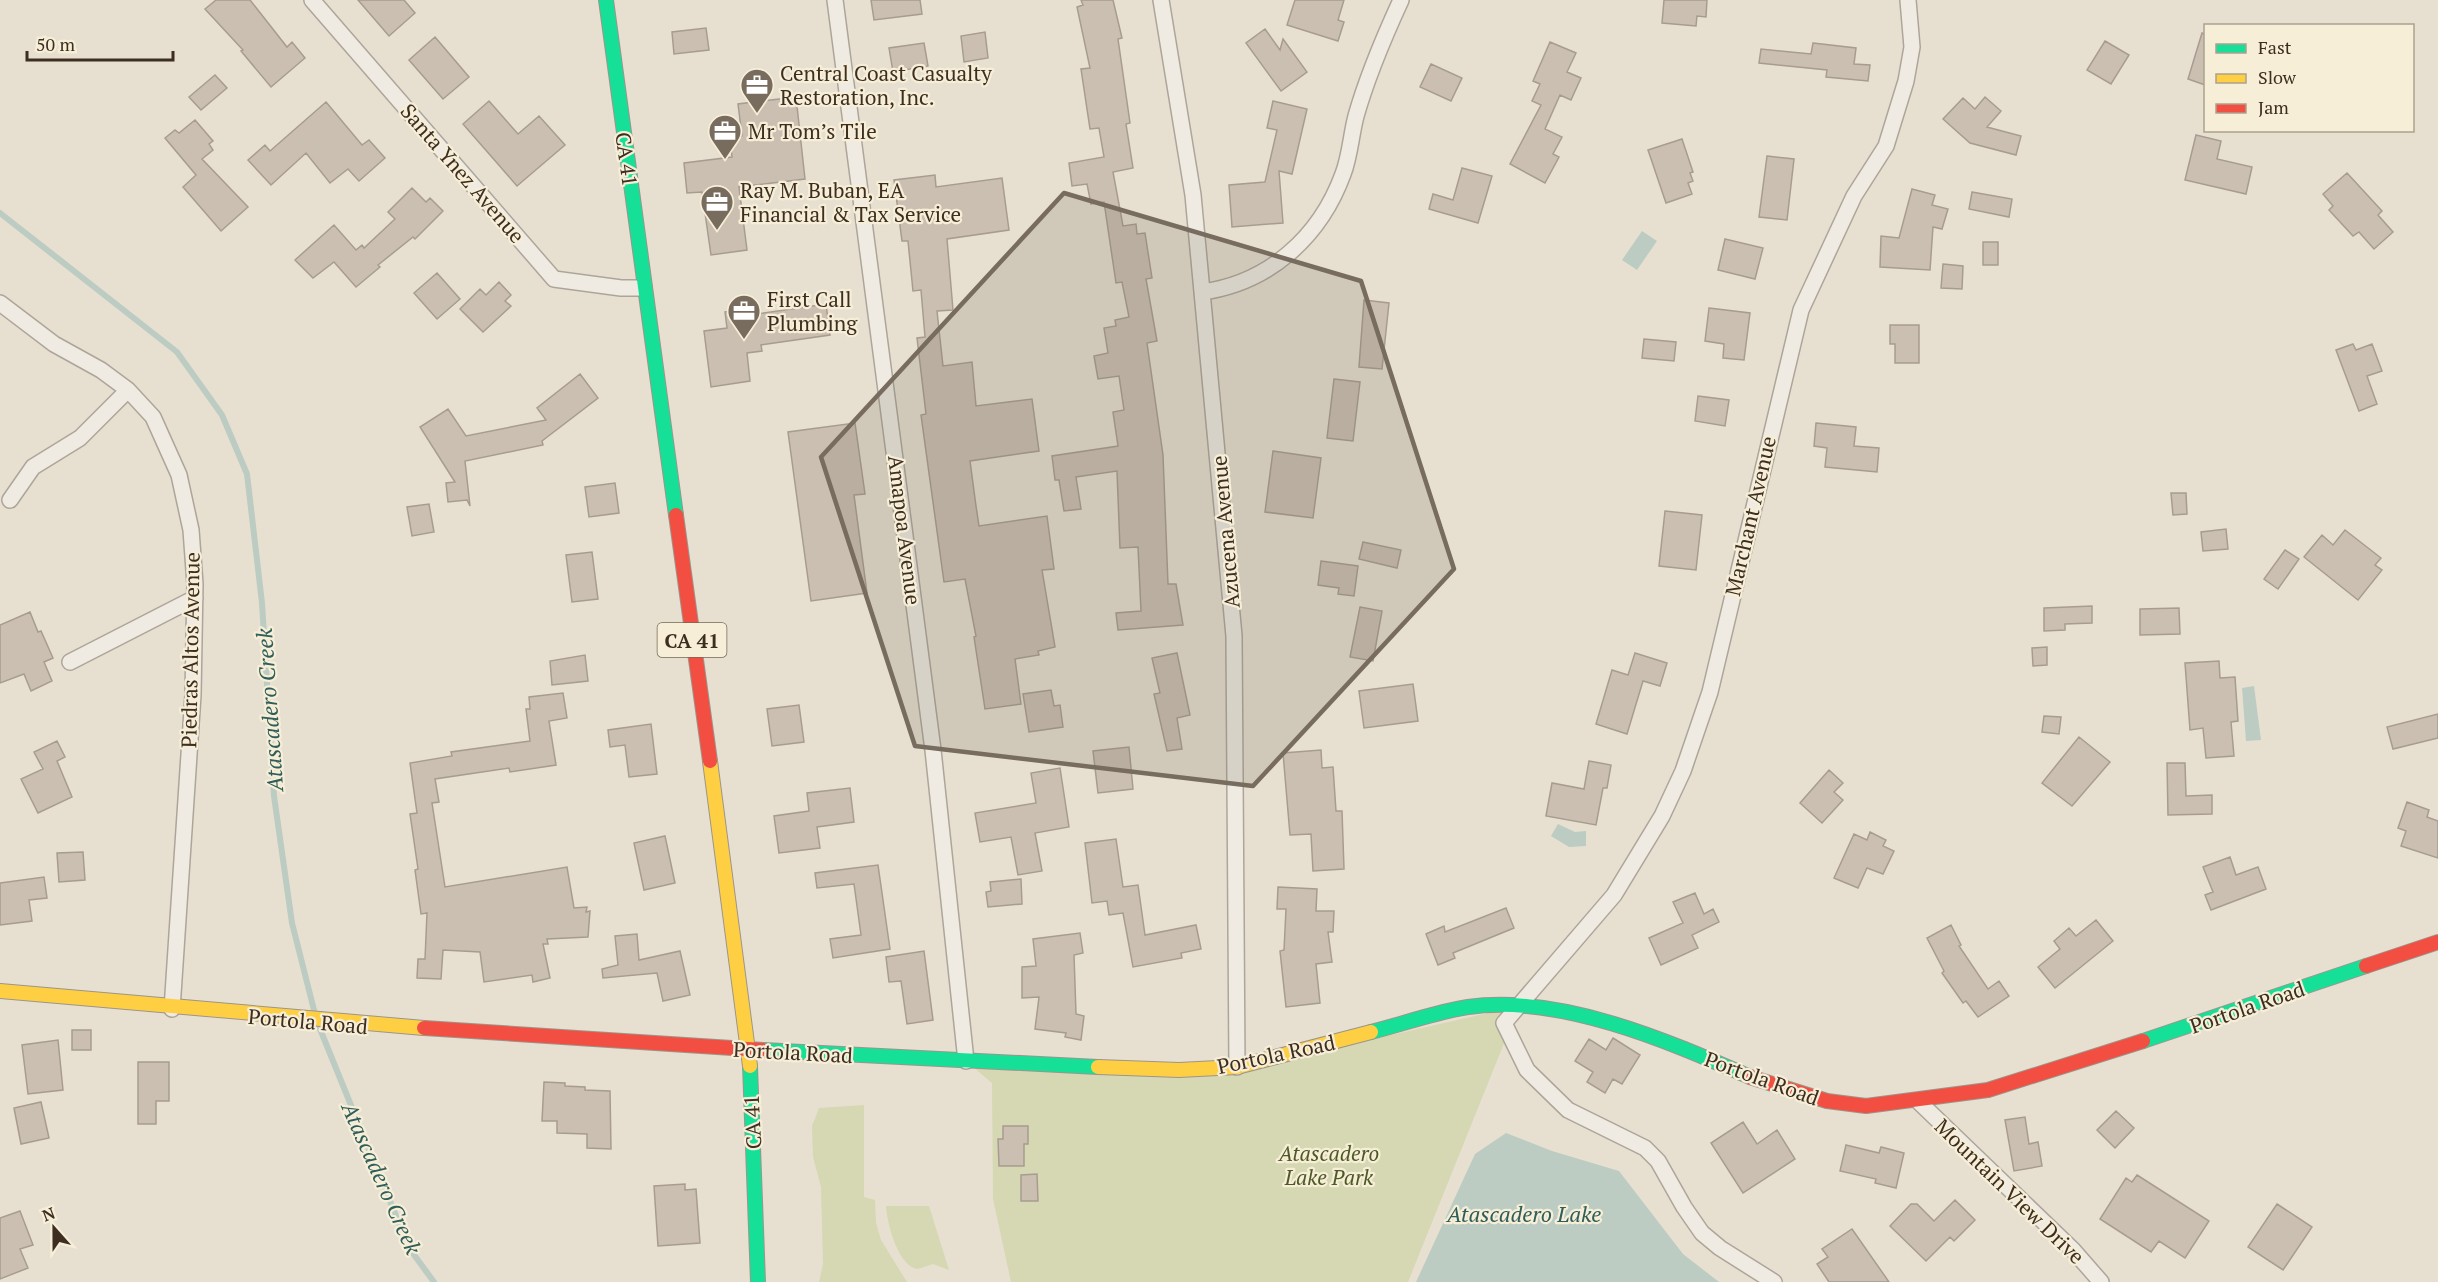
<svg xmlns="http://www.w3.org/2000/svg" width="2438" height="1282" font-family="'PT Serif',serif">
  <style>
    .green { fill: #d6d7b3 }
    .water { fill: #bcccc2 }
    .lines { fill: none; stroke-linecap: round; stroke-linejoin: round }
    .stream { stroke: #bcccc2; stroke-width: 6 }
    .building { fill: #cbbfb2; stroke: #a89c90; stroke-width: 1.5 }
    .street-casing { stroke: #ada599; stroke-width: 18 }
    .fast-casing { stroke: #9c958a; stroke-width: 16 }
    .slow-casing { stroke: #9c958a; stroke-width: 16 }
    .jam-casing { stroke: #9c958a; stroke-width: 16 }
    .street { stroke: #efebe3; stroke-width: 15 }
    .fast { stroke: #16e098; stroke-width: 14 }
    .slow { stroke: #ffcf43; stroke-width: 14 }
    .jam { stroke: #f24e42; stroke-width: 14 }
    .marked { fill: #786c5e; fill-opacity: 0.2; stroke: #786c5e; stroke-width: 4.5; stroke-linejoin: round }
    .labels { text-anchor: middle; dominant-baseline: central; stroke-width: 4.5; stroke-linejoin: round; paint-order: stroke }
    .shield { fill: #f7eed8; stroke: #756857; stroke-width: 1.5 }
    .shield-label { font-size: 20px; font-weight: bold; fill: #3d2e20 }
    .poi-label { font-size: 21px; fill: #3d2e20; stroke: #f7eed8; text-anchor: start }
    .street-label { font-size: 21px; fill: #3d2e20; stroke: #f7eed8 }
    .park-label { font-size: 21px; font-style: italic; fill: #4d5a26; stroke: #f7eed8 }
    .water-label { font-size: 22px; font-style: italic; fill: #2f5d5a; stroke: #f7eed8 }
  </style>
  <rect width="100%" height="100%" fill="#e7e0d1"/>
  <!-- green -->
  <path class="green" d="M1519,1006L1408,1282H1011L993,1199L992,1083L966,1061L1241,1069Z
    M864,1105V1197L875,1200L876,1223L881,1240L907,1282H819L823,1264L821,1187L813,1157L812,1126L819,1108Z
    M886,1206H929L949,1270L933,1264L918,1269C898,1267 887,1223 886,1206Z"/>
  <!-- water -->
  <path class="water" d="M1642,231L1657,241L1637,270L1622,260Z
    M2254,686L2261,740L2246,741L2242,688Z
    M1558,824L1575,832L1586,831V846L1569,847L1551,836Z
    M1506,1133L1552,1151L1619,1171L1683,1254L1719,1282H1416L1475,1154Z"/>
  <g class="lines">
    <!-- stream -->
    <path class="stream" d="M0,213L177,352L222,415L247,474L262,603L274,796L292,923L315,1014
      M318,1024L409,1248L434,1282"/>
  </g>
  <!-- building -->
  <path class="building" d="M216,0H250L287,47L292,42L305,58L271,87L241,51L243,50L205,9Z
    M358,0H404L415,13L389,36Z
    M871,0H920L922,14L874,20Z
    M1081,0H1113L1122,38L1118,39L1130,123L1126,124L1133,168L1113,172L1123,226L1136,224L1137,234L1145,233L1152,278L1146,279L1157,341L1147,343L1163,455L1168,584H1176L1183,625L1118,630L1116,613L1141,611L1138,547L1120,548L1117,471L1076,477L1081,509L1064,511L1059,480H1055L1052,456L1118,446L1113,412L1124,410L1119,376L1098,379L1094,356L1108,353L1104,328L1116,326L1115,320L1129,317L1122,282L1116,283L1104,202L1091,204L1087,184L1072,186L1069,163L1104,157L1099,128L1090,129L1081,69L1090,68L1077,7L1083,5Z
    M1295,0H1344L1338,20L1344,22L1338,41L1287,25Z
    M1664,0H1707L1706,17L1697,16L1696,26L1662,23Z
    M706,28L709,50L674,54L672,32Z
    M1265,29L1280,50L1283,39L1307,72L1281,91L1246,43Z
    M985,32L988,58L964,62L961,36Z
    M2202,33L2205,34V85L2188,79Z
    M435,37L469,77L443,99L409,60Z
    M2105,41L2129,55L2111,84L2087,70Z
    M1550,42L1576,53L1567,72L1581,78L1571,100L1560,95L1545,129L1562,137L1553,154L1559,157L1545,183L1510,164L1541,105L1532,101L1540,84L1533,81Z
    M924,43L928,66L893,72L889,48Z
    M1813,43L1856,48L1854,64L1870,65L1868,81L1826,77L1827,70L1759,63L1761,49L1811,54Z
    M1431,64L1462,78L1451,101L1420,87Z
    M215,75L227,88L201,110L189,97Z
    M796,97L805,179L739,187L747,250L711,255L702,192L687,193L684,163L732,157L730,138L742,136L738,104Z
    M1985,97L2001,111L1987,127L2021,136L2016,155L1970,143L1943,119L1963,98L1975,109Z
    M489,101L518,134L539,116L565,145L517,186L463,124Z
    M1273,101L1307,109L1292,174L1279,171L1283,223L1232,227L1229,185L1265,182L1277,130L1267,128Z
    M326,102L362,145L369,140L385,158L359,181L348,169L330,183L306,153L271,185L248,160L265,145L270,151Z
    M195,120L213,141L209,144L213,150L202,159L248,207L221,231L183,187L196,175L165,138L175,130L179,133Z
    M2196,135L2221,141L2217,159L2252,167L2246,194L2185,180Z
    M1682,139L1693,172L1690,173L1693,181L1688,183L1692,194L1666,203L1648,150Z
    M1767,156L1794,159L1787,220L1759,217Z
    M1462,168L1492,176L1478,223L1429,209L1433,194L1453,200Z
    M2347,173L2382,211L2378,215L2393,232L2374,249L2359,232L2353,236L2329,210L2333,206L2323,194Z
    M935,175L936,187L1002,178L1009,230L947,239L953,310L937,311L943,366L972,362L976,406L1032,399L1039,451L970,461L976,506L979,526L1047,516L1054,569L1042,570L1055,647L1038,651L1039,655L1015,659L1021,704L985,709L974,637L976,636L965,579L944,582L921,415L926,414L917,338L925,337L921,290L913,291L908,241H902L894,180Z
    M412,188L426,202L430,198L443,211L415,239L413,237L378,265L380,267L356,287L334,262L313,278L295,260L334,225L356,250L362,245L364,248L395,219L388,212Z
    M1912,189L1935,195L1932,205L1948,209L1942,229L1933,227L1930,270L1880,267L1881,236L1899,238Z
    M1972,192L2012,199L2009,217L1969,209Z
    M1725,239L1763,248L1755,279L1718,270Z
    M1983,242H1998V265H1983Z
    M1943,264L1963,266L1962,289L1941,288Z
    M437,273L460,299L437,319L414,293Z
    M499,282L511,295L505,301L511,306L483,332L460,309L480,289L486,295Z
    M1364,300L1389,303L1382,369L1359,367Z
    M826,304L830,335L761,345L762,351L747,353L750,381L711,387L704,331L727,328L725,312L756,308L757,314Z
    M1709,308L1750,313L1744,360L1723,358L1724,344L1705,341Z
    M1890,325H1919V363H1895V344H1890Z
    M1644,339L1676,342L1674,361L1642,358Z
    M2353,344L2356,350L2372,344L2382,371L2367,376L2377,404L2359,411L2336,350Z
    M580,374L598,398L542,441L543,445L465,461L470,506L467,500L448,502L446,483L455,482L420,427L448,409L466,436L546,420L537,408Z
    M1334,379L1360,382L1353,441L1327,438Z
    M1698,396L1729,400L1725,426L1695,421Z
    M855,423L865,494L854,495L867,593L811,601L788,432Z
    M1816,423L1856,427L1854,446L1879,448L1877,472L1825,467L1827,448L1814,446Z
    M1273,451L1321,458L1313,518L1265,512Z
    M615,483L619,513L589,517L585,487Z
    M2171,493H2186L2187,514L2173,515Z
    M429,504L434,532L412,536L407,507Z
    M1665,511L1702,515L1696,570L1659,566Z
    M2226,529L2228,549L2203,551L2201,532Z
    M2345,530L2381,558L2375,565L2382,570L2358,600L2304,557L2322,535L2333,545Z
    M1363,542L1401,550L1397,568L1359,559Z
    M2285,550L2299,559L2278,589L2264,579Z
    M592,552L598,599L572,602L566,555Z
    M1321,561L1358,566L1354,596L1338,594L1339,588L1318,585Z
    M2092,606V623L2065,624V630L2044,631V608Z
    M1360,607L1382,611L1373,661L1350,657Z
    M2179,608L2180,634L2140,635V609Z
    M30,612L38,632L41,631L53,658L44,662L52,681L31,691L24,674L0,683V625Z
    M2047,647V665L2033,666L2032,648Z
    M1177,653L1190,715L1177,718L1182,749L1167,751L1154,694L1160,693L1152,658Z
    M1635,653L1667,663L1660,686L1643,681L1627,734L1596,724L1612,670L1628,675Z
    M585,655L588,681L552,685L550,661Z
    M2219,661L2220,678L2235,677L2238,721L2231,722L2234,756L2206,758L2203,728L2190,730L2185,663Z
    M1413,684L1418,721L1364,728L1359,691Z
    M1051,690L1054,706L1060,705L1063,727L1029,732L1023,694Z
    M563,693L567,718L549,721L556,765L510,772L509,768L435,779L439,802L432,803L445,887L567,867L574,908L587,907L586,912L590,911L588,937L547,939L548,944H543L550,978L533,982L532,975L484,982L480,952L443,950L441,979L417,978L418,959H425L427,913L421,914L415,870L418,869L410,814L417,813L410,763L452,756L451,752L530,741L526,709H530L529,697Z
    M799,705L804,742L772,746L767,709Z
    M2438,714V738L2393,749L2387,727Z
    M2044,716L2061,717L2059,734L2042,732Z
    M651,724L657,774L629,777L625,745L610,747L608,730Z
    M2079,737L2110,762L2072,806L2042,783Z
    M57,741L65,757L57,761L72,797L38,813L21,779L43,769L34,752Z
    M1129,747L1133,789L1098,793L1093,751Z
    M1321,750L1322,768L1333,767L1336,811H1342L1344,869L1313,871L1311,834L1290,835L1283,753Z
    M1589,761L1611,765L1607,788H1603L1596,825L1546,816L1552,783L1584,789Z
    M2167,763H2185L2186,796L2212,795V814L2168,815Z
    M1060,768L1069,827L1035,833L1042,871L1018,875L1011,837L980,842L975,813L1036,803L1031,773Z
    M1829,770L1843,783L1834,792L1843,800L1822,823L1800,803Z
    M850,788L854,822L817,827L820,848L779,853L774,816L809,811L807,793Z
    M2407,802L2429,810L2427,817L2438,821V858L2401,846L2406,831L2398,828Z
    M1870,832L1886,840L1883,846L1894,851L1883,874L1867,868L1858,888L1834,878L1854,834L1867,840Z
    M665,836L675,883L644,890L634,843Z
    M1116,839L1123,887L1138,885L1145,935L1196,925L1201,949L1181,953L1182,958L1133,967L1123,913L1109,915L1107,901L1092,903L1085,843Z
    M83,852L85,880L59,882L57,853Z
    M2230,857L2236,875L2258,867L2266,889L2211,910L2205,895L2213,892L2203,867Z
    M878,865L890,949L833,958L830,939L861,935L854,884L817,888L815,873Z
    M44,877L47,898L29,900L32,921L0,925V883Z
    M1021,879L1022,904L988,907L986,892L991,891L990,882Z
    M1278,887L1317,889L1316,911H1334L1333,932H1328L1332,962L1316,964L1320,1003L1286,1007L1280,951L1284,950L1286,909H1277Z
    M1695,893L1704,914L1713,909L1719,922L1692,935L1698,948L1661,965L1649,938L1683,923L1673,902Z
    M1506,908L1514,928L1453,953L1455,958L1438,965L1426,934L1444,926L1445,932Z
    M2096,920L2113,941L2055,988L2038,967L2060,949L2054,941L2069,928L2076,936Z
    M1951,925L1961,945L1959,946L1988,989L1999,981L2009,996L1978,1017L1966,1001L1963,1003L1942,973L1944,971L1927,938Z
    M1080,933L1083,953L1074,955L1076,1014L1084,1016L1081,1040L1065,1037L1066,1033L1035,1029L1039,997L1022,998V967L1036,966L1033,939Z
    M637,934L639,960L680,951L690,995L663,1001L657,973L603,978L602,969L618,965L615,936Z
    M924,951L933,1020L907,1024L901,981L889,982L886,957Z
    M72,1030H91V1050H72Z
    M1613,1038L1640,1055L1622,1084L1613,1079L1605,1093L1587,1082L1593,1072L1575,1061L1589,1039L1606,1050Z
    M58,1040L63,1090L28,1094L22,1045Z
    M138,1062H169V1101H156V1124H138Z
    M544,1082L565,1083V1086L585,1087V1090L610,1091L611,1149L587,1148V1134L557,1133V1121H542Z
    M41,1102L49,1138L21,1144L14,1108Z
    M2116,1111L2134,1128L2115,1148L2097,1130Z
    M2025,1117L2029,1144L2038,1142L2042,1166L2014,1171L2005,1120Z
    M1743,1122L1757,1144L1777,1130L1795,1159L1743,1193L1711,1143Z
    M1003,1126H1028V1144H1024V1166H999L998,1139H1003Z
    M1846,1145L1879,1153L1881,1147L1904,1153L1896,1188L1875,1183L1876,1179L1840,1171Z
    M1037,1174L1038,1201H1021V1175Z
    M2137,1175L2209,1221L2185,1258L2159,1241L2151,1252L2100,1219L2126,1178L2132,1182Z
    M685,1184V1190L696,1189L700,1243L658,1246L654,1186Z
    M1955,1200L1975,1220L1954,1241L1950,1237L1926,1261L1890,1226L1911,1204H1917L1934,1221Z
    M2277,1204L2312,1227L2283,1270L2248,1247Z
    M20,1211L33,1245L20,1249L28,1268L0,1279V1218Z
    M1852,1229L1889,1282H1829L1817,1264L1828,1257L1822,1249Z"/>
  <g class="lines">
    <defs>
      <path id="street" d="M312,0L554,279L621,288H644
        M835,0L933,750L966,1061
        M1161,0L1193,195L1234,636L1237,1067
        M1202,292C1269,283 1320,237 1343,174C1350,156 1351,135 1356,116C1367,77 1384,37 1401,0
        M0,303L54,344L101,370L128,390L153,417L179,475L191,530L195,584L193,695L172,1009
        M10,500L33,467L80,438L128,390
        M70,662L195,598
        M1918,1101L2073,1250L2101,1282
        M1774,1282L1720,1248L1702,1233L1684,1207L1658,1161L1645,1148L1568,1110L1527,1070L1504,1023L1614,895L1662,816L1683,771L1710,692L1801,310L1854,196L1886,146L1906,81L1912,47L1908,0"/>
      <path id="fast" d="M606,0L676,515
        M1371,1032C1403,1024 1436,1012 1468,1007C1560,994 1668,1041 1750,1077
        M2143,1041L2366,966
        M763,1050L1098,1067
        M750,1066L758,1282"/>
      <path id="slow" d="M710,761L750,1066
        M0,991L424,1028
        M1098,1067L1179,1070L1237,1067L1371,1032"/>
      <path id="jam" d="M676,515L710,761
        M2366,966L2438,942
        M424,1028L763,1050
        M1750,1077L1827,1101L1866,1106L1988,1090L2143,1041"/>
    </defs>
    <!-- street casing -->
    <use href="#street" class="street-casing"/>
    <!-- fast casing -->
    <use href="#fast" class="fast-casing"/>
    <!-- slow casing -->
    <use href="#slow" class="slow-casing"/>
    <!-- jam casing -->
    <use href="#jam" class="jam-casing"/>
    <!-- street -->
    <use href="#street" class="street"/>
    <!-- fast -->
    <use href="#fast" class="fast"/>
    <!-- slow -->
    <use href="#slow" class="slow"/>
    <!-- jam -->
    <use href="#jam" class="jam"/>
  </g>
  <!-- marked area -->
  <path class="marked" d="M1064,193L1361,281L1454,569L1253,786L915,746L821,457Z"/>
  <!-- icons -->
  <defs>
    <symbol id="office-pin" viewBox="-11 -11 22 30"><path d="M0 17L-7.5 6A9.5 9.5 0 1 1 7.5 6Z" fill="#786c5e" stroke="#f7eed8"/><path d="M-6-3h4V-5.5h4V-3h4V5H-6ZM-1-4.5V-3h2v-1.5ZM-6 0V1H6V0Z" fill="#fff"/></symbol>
  </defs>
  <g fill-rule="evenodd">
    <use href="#office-pin" x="738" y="66" width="38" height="52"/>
    <use href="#office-pin" x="706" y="112" width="38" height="52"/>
    <use href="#office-pin" x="698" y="183" width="38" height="52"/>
    <use href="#office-pin" x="725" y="292" width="38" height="52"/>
  </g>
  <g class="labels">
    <!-- shield labels -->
    <rect class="shield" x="657.5" y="623" width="69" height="34" rx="4.5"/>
    <g class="shield-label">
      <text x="692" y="640">CA 41</text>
    </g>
    <!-- poi labels -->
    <g class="poi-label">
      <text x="780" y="73">Central Coast Casualty<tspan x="780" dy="24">Restoration, Inc.</tspan></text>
      <text x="748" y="131">Mr Tom’s Tile</text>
      <text x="740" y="190">Ray M. Buban, EA<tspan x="740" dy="24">Financial &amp; Tax Service</tspan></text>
      <text x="767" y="299">First Call<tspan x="767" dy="24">Plumbing</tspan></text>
    </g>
    <!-- street labels -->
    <g class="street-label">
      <text transform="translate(627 159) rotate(82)">CA 41</text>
      <text transform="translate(463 173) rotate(49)">Santa Ynez Avenue</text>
      <text transform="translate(1750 516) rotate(-77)">Marchant Avenue</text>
      <text transform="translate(905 530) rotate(83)">Amapoa Avenue</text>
      <text transform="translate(1225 532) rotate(-95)">Azucena Avenue</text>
      <text transform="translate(190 650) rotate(-89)">Piedras Altos Avenue</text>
      <text transform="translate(2247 1007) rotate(-19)">Portola Road</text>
      <text transform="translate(308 1021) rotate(5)">Portola Road</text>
      <text transform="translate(793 1052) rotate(3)">Portola Road</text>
      <text transform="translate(1276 1054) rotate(-12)">Portola Road</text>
      <text transform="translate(1762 1078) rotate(20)">Portola Road</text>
      <text transform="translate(752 1122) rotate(-93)">CA 41</text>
      <text transform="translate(2010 1191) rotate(44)">Mountain View Drive</text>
    </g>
    <!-- park labels -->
    <g class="park-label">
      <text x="1329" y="1153">Atascadero<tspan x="1329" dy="24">Lake Park</tspan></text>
    </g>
    <!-- water labels -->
    <g class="water-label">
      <text transform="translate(269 710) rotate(-94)">Atascadero Creek</text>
      <text transform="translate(382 1178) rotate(66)">Atascadero Creek</text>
      <text x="1524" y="1213">Atascadero Lake</text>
    </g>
  </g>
  <!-- legend -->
  <rect x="2204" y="24" width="210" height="108" fill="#f7eed8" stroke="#ada18e" stroke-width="1.5"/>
  <rect x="2216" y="44" width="30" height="9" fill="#16e098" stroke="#ada18e" stroke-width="1.5"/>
  <text x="2258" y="54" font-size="18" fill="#3d2e20">Fast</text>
  <rect x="2216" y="74" width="30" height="9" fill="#ffcf43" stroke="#ada18e" stroke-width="1.5"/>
  <text x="2258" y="84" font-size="18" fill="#3d2e20">Slow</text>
  <rect x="2216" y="104" width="30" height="9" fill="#f24e42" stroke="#ada18e" stroke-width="1.5"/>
  <text x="2258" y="114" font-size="18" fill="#3d2e20">Jam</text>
  <!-- north arrow -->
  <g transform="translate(54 1228) rotate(339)" stroke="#f7eed8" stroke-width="4.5" paint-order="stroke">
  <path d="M0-4.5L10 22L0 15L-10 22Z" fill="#3d2e20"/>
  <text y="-9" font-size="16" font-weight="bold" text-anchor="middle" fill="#3d2e20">N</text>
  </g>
  <!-- scale -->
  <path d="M27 51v9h146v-9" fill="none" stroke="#3d2e20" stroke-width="3"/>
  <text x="36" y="51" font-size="18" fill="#3d2e20" stroke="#f7eed8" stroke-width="4.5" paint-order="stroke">50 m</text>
</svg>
